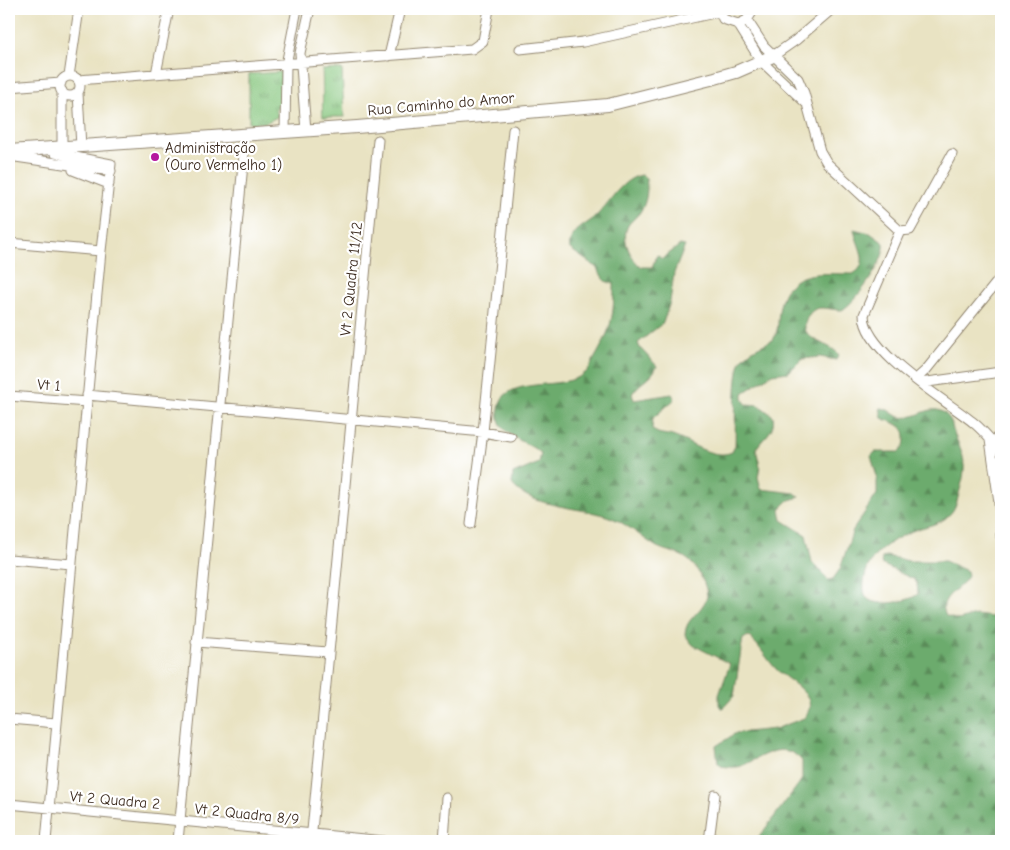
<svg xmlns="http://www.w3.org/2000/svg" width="1010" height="850" font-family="'Comic Neue',sans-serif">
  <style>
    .grass { fill: url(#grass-tufts); stroke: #60784e }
    .forest { fill: url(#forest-firs); stroke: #546a46 }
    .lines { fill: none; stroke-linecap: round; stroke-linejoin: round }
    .street-casing { stroke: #928670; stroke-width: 11 }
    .secondary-casing { stroke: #928670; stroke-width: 14 }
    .street { stroke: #fff; stroke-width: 9 }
    .secondary { stroke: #fff; stroke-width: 12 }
    .poi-dot { fill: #b5179e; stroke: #fff; stroke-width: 2 }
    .labels { text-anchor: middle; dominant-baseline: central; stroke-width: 4.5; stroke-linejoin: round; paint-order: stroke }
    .street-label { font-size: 15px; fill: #3b2a1e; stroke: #fff }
    .poi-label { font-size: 15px; fill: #3b2a1e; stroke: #fff; text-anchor: start }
  </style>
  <defs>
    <pattern id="grass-tufts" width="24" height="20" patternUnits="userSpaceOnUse" patternTransform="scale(1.25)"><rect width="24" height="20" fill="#86c67e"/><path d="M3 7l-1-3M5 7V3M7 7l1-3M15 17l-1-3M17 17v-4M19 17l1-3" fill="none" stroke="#6fa167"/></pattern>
    <pattern id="forest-firs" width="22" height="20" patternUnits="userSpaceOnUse" patternTransform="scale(1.25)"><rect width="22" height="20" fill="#6cab6d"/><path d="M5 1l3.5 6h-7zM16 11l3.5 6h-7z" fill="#5a8b59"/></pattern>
  </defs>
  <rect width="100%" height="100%" fill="#fff"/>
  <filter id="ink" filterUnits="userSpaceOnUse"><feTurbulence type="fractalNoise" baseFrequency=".02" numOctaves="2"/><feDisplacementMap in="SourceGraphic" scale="10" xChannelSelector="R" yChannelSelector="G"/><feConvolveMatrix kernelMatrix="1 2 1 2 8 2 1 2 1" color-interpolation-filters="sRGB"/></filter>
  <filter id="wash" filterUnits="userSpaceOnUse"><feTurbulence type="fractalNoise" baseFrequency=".0096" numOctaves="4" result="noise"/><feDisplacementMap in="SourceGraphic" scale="20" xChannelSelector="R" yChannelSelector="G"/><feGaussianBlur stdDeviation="1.12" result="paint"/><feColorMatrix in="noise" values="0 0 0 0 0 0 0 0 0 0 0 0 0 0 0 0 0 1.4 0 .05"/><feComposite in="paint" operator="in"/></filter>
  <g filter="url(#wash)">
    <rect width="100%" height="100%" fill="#e9e3c3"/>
    <!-- grass -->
    <path class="grass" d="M342,69L344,117H323C322,114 323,78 322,70Z
      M282,72L283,101L275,111L279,116L265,123H249V74Z"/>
    <!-- forest -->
    <path class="forest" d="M642,175L646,178C648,188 647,200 642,209C639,215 633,219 629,224C620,237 630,258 641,267H652L657,255L662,259L680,245L685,246L674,273L670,302L663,323L638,343L640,348L657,366C652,379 638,383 632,394L634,400L672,394L675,399L653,418L652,429C659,436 666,433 675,437C692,443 714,460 732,452L735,446C736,429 733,368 743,358C751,349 763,345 773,340C780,329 777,318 780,306C788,267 822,274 853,274C872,263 856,245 854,229L870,233L884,243C887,260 856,302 842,310C827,310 815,302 807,318C796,341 831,342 839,355L836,360L820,357L802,359L789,372L772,374L743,393V399L746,404L759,405L773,416C776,432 763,437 756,449L760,466L758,477L761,489L795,493L800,497L789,500L780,509L782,520L806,535L812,562L828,580L833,579L840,569L853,530L877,494V477L871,456L875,452H899C904,448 905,444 905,437C905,424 892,423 882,418L880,408C889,408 892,415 900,417C918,421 934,398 949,418C953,423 952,430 955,436C964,455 967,465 961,486C958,496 957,507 950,514C941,525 924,526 912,531C897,538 879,548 870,563C865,571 860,592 868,599C877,607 909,602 918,594L917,583L913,579L881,564L882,558L886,556L909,561H945L967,571L968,576C961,590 936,597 946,616L958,620L976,615L1001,618V841H756L798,785L802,779V761C783,738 761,758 741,766C735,768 727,767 721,766L718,763L716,746L736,733L775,729L804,718C823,696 788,682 776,669C766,658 760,646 748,636L743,639L742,644L734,696L722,709L719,705V695L730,664L693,645L685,635C685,618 702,613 707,597C707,583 695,562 682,556C674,552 665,551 657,547C642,538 629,525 612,518C585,507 530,508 512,484L513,474L539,463L541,453C529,444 513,439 503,428C499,423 498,416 499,409C501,374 565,392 585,373C590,369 593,360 597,354C612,327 614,315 614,284L605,281L596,267L570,249C569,244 570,239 574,234C580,226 591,222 598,214C611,201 622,178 642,175Z"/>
  </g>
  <g filter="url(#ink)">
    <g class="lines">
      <defs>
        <path id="street" d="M719,9L723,19L738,24L747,20L754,9
          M747,20L764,46L798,79L804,93L820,151L827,163L900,231
          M738,24L761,61L807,104
          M520,49L583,42L719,12
          M389,56L400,9
          M773,56L796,40L832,9
          M156,74L169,9
          M69,76L79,9
          M60 86a10 10 0 1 1 20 0a10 10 0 1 1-20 0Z
          M78,80L472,49L483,41L489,9
          M9,87L61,83
          M62,91V148
          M78,93L81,147
          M306,131L300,53L310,9
          M285,132L286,65L297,9
          M9,156L111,171
          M73,170L109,184
          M900,231L864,315C865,353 946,400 974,423C984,431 992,442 1001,451
          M900,231L910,230L952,154
          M9,243L101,251
          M916,379L926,370L1001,277
          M920,383L1001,372
          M87,395L483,432L511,437
          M9,396L87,402
          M990,440L999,502L1001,537
          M996,476L1001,459
          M471,524L483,432L513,130
          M9,559L72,564
          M196,642L328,652
          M9,719L56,723
          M9,804L384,841
          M46,841L101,251L111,164L55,153
          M178,841L244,154
          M311,841L378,140
          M444,841L447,798
          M709,841L715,795"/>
        <path id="secondary" d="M9,151L357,127L608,105L715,78L736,72L773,56"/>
      </defs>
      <!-- street casing -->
      <use href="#street" class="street-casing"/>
      <!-- secondary casing -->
      <use href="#secondary" class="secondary-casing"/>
      <!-- street -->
      <use href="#street" class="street"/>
      <!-- secondary -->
      <use href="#secondary" class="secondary"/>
    </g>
  </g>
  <!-- markers -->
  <circle class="poi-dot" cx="155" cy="157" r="5"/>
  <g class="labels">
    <!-- street labels -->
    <g class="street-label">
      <text transform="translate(441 104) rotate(-5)">Rua Caminho do Amor</text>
      <text transform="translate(351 279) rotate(-84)">Vt 2 Quadra 11/12</text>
      <text transform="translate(49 385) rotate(4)">Vt 1</text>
      <text transform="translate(115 800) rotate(5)">Vt 2 Quadra 2</text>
      <text transform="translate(247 814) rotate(6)">Vt 2 Quadra 8/9</text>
    </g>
    <!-- poi labels -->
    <g class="poi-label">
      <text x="165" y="148">Administração<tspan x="165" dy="17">(Ouro Vermelho 1)</tspan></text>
    </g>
  </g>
  <!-- margin -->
  <rect width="1010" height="850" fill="none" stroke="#fff" stroke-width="30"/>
</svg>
